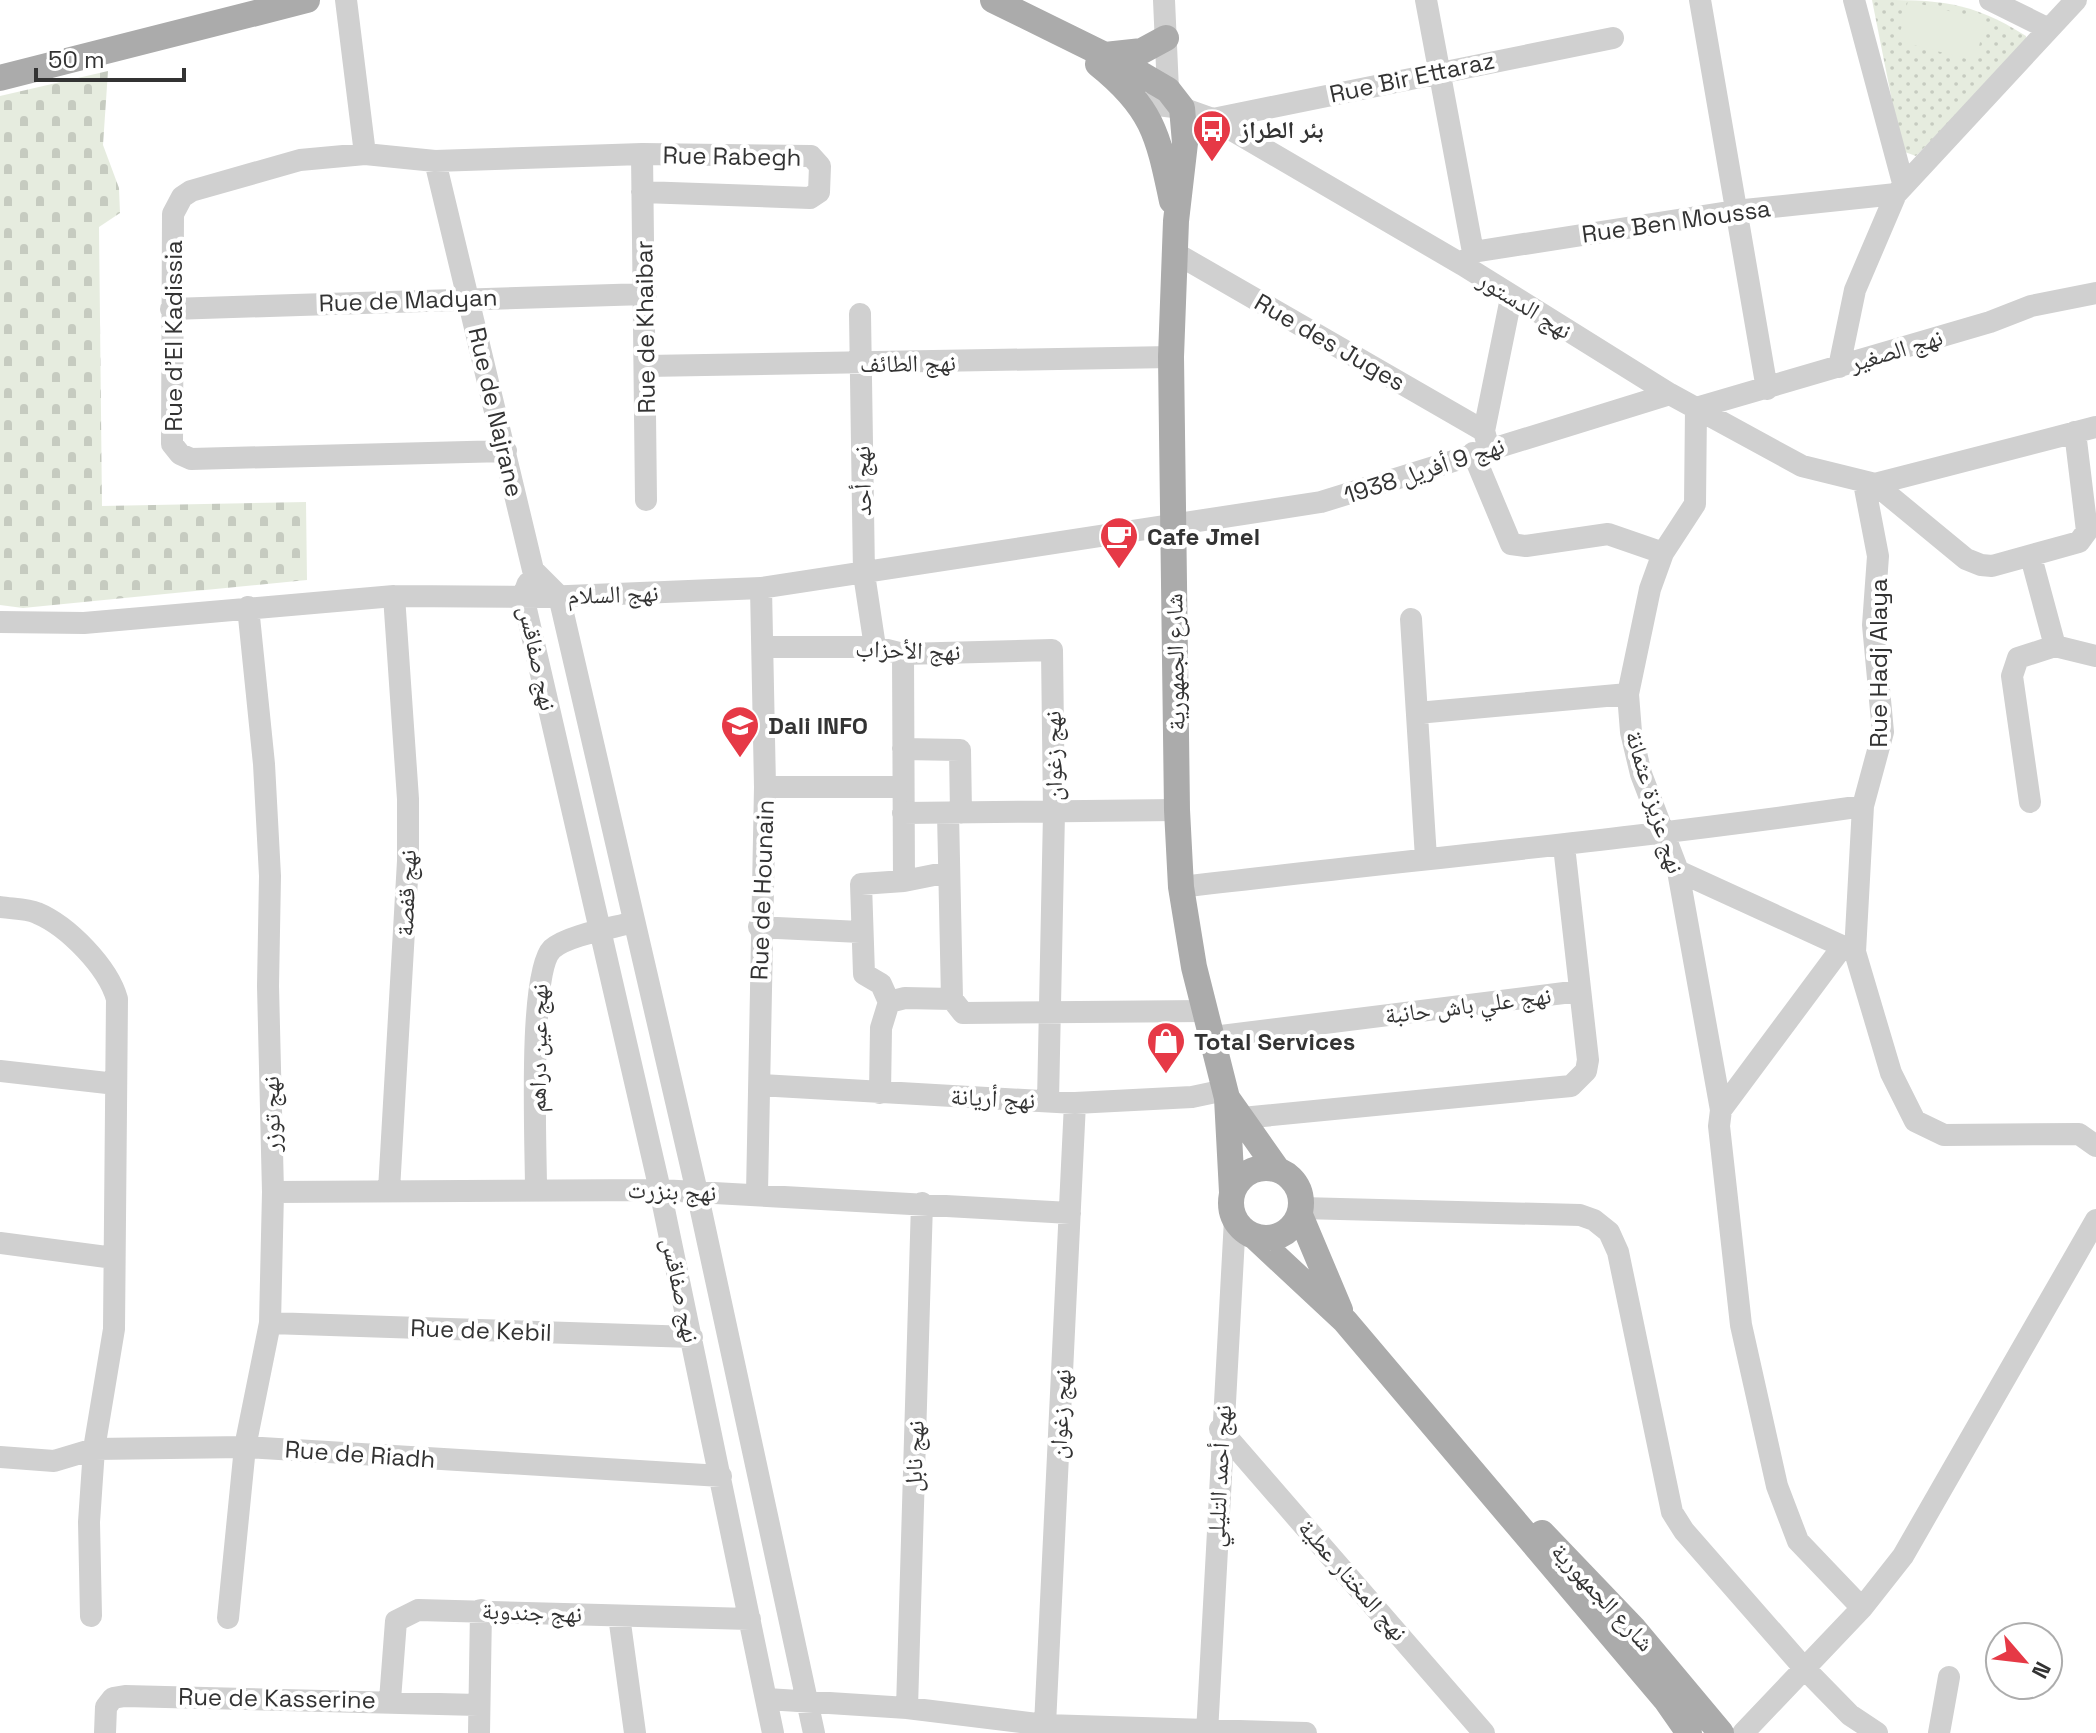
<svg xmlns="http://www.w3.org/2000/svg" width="2096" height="1733" font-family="'Space Grotesk','Noto Naskh Arabic',sans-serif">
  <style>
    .green { fill: url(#green-dots) }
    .cemetery { fill: url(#cemetery-stones) }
    .pitch { fill: #e6ecdf }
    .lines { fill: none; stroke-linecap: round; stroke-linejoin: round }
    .minor { stroke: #d0d0d0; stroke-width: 22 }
    .major { stroke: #ababab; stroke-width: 26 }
    .labels { text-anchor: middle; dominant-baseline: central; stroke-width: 8; stroke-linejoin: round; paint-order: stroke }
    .street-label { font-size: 24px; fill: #333; stroke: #fff }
    .poi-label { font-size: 24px; font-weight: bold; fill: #333; stroke: #fff; text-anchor: start }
  </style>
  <defs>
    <pattern id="green-dots" width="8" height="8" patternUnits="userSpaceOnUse" patternTransform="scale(2)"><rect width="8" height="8" fill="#e6ecdf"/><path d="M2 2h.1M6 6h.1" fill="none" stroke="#c6cbc0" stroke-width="1.8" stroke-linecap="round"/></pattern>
    <pattern id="cemetery-stones" width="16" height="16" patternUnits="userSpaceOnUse" patternTransform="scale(2)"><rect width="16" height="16" fill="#e6ecdf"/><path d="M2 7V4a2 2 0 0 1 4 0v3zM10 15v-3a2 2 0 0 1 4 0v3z" fill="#c6cbc0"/></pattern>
  </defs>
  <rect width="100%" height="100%" fill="#fff"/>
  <!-- green -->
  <path class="green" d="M1872,0C1938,0 1969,0 2026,36V42L1916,156L1902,151Z"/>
  <!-- cemetery -->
  <path class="cemetery" d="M108,71L103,145L119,188L120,213L99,227L102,506L306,502L307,580L23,608L0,605V96Z"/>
  <!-- pitch -->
  <path class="pitch" d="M1908,1L1986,20L1975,61L1898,41Z"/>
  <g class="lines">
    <!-- minor -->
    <path class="minor" d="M346,0L365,154
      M1164,0L1168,90
      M1426,0L1473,252
      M1700,0L1767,389
      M1854,0L1903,183
      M1990,0L2049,29
      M1141,103L1182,108L1213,119L1463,265L1670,394L1802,466L1875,484L2096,427
      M1213,119L1613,38
      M642,154L646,500
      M435,161L533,570
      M1177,254L1484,431
      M1463,265L1473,252L1735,211L1896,194
      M171,309L646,294
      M860,314L864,574L875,647
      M646,366L1171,357
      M1839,367L1855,290L1896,194L2076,0
      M1487,442L1484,431L1511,298
      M506,451L191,459L180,454L172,444L173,214L182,197L191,191L300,160L365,154L435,161L642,154L811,156L820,166L819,192L810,198L642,192
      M1473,453L1511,544L1526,546L1608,534L1663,553
      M1864,483L1878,556L1873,625L1883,732L1863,806L1855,952L1891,1073L1915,1121L1944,1135L2079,1134L2096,1146
      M1875,484L1966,559L1981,565L1992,566L2079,542L2087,531L2075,432
      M2031,557L2055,646L2096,656
      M533,570L559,596L697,1192L814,1733
      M528,583L523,596L660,1190L773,1733
      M1411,619L1426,858
      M0,622L84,623L394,596L544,597L761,588L1321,502L1670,394
      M764,647H875L903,654L1052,650L1054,813L1048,1101
      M903,654L904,881
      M1417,713L1628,694
      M903,749L960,750L961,813
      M765,787H903
      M2030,802L2012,676L2018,658L2055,646
      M903,813L1177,810
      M948,813L952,999
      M1678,871L1855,952
      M1181,887C1409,860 1636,839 1863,806
      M0,907C12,909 26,908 37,913C68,926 108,967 117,999L114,1329L94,1449L89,1522L91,1616
      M759,927L860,932
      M1843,946L1721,1110L1719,1126L1741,1325L1777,1486L1798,1541L1862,1608
      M889,1002L905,998L952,999L963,1013L1205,1011
      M1213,1037L1580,991
      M0,1071L116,1084
      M760,1085L1075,1103L1192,1097L1225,1090
      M880,1093L881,1028L889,1002L881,984L864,974L861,884L904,881L949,872
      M1721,1110L1678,871L1641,774L1631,732L1628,694L1650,589L1663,553L1695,504L1696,408L1990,322L2031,306L2096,293
      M1242,1118L1571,1086L1586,1071L1588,1060L1564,846
      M536,1189C536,1147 528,973 552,949C568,935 613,928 634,922
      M389,1190L408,861V799L394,596
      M273,1192L660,1190L1070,1213
      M757,1193L765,787L761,588
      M1301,1208L1580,1215L1594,1220L1609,1232L1618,1252L1672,1512L1684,1531L1804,1668L1850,1715L1877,1733
      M0,1243L114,1258
      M270,1323L692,1337
      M1220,1429L1484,1733
      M0,1457L54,1461L94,1449L245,1447L721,1476
      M619,1616L635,1733
      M228,1618L245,1447L270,1323L273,1192L268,986L270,876L264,764L248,607
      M767,1699L907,1708L1045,1725L1306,1733
      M390,1700L396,1621L418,1610L750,1619
      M907,1708L922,1203
      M1045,1725L1075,1103
      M105,1733L106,1707L113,1698L125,1696L478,1705
      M479,1733L481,1610
      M1207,1733L1235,1219
      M1743,1733L1862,1608L1903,1556L2096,1220
      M1939,1733L1949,1677"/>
    <!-- major -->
    <path class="major" d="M993,0L1127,66L1168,90L1182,108L1185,143L1176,221L1171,357L1177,810L1181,887L1194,967L1227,1098L1232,1192
      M1105,55L1142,51L1166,38
      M1098,64C1153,108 1158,135 1172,201
      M0,78L307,0
      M1227,1098L1277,1169
      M1231 1203a35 35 0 1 1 70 0a35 35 0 1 1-70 0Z
      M1300,1215L1340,1310
      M1255,1237L1345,1321L1666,1700L1689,1733
      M1542,1533L1634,1629L1721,1733"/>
  </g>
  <!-- icons -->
  <defs>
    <symbol id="bus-pin" viewBox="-11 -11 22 30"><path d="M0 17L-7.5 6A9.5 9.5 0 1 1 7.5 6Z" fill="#e63946" stroke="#fff"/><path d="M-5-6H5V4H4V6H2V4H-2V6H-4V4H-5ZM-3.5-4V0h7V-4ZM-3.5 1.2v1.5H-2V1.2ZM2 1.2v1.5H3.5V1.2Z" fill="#fff"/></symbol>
    <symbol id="cafe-pin" viewBox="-11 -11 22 30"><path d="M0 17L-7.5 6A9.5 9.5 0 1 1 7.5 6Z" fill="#e63946" stroke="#fff"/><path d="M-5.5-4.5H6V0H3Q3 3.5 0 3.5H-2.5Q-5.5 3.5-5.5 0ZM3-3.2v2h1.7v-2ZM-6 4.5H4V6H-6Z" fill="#fff"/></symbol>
    <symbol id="school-pin" viewBox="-11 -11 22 30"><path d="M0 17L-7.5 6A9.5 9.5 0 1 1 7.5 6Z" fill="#e63946" stroke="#fff"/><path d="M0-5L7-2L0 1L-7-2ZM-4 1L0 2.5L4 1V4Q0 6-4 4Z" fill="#fff"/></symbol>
    <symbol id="shop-pin" viewBox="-11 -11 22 30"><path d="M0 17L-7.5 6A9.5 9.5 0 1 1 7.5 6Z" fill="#e63946" stroke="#fff"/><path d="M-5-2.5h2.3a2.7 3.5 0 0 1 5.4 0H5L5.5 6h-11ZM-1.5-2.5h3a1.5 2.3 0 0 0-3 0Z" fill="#fff"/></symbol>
  </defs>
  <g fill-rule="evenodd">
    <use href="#bus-pin" x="1190" y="107" width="44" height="60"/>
    <use href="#cafe-pin" x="1097" y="514" width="44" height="60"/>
    <use href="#school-pin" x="718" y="703" width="44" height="60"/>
    <use href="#shop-pin" x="1144" y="1019" width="44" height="60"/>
  </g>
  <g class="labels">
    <!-- street labels -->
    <g class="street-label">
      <text transform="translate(1412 77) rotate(-12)">Rue Bir Ettaraz</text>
      <text transform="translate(732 156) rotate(1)">Rue Rabegh</text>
      <text transform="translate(1676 221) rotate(-8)">Rue Ben Moussa</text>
      <text transform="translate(408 300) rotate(-2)">Rue de Madyan</text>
      <text transform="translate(1525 305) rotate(32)">نهج الدستور</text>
      <text transform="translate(645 327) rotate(-91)">Rue de Khaibar</text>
      <text transform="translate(173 336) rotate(-90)">Rue d'El Kadissia</text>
      <text transform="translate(1330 342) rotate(30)">Rue des Juges</text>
      <text transform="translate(1896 350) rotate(-17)">نهج الصغير</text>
      <text transform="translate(908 363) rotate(-1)">نهج الطائف</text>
      <text transform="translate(496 412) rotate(77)">Rue de Najrane</text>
      <text transform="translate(1424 470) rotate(-18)">نهج 9 أفريل 1938</text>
      <text transform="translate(862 481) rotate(-91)">نهج أحد</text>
      <text transform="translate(613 594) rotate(-2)">نهج السلام</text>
      <text transform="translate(908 650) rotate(2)">نهج الأحزاب</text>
      <text transform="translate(538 658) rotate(78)">نهج صفاقس</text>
      <text transform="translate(1175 662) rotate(-91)">شارع الجمهورية</text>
      <text transform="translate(1878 663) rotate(-90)">Rue Hadj Alaya</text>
      <text transform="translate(1053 756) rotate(-91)">نهج زغوان</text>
      <text transform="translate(1655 802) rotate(73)">نهج عزيزة عثمانة</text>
      <text transform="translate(762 890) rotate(-88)">Rue de Hounain</text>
      <text transform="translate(406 893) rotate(-88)">نهج قفصة</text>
      <text transform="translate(1468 1005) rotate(-7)">نهج علي باش حانبة</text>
      <text transform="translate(538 1048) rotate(-89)">نهج عين دراهم</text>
      <text transform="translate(993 1098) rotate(3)">نهج أريانة</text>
      <text transform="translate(271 1114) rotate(-91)">نهج توزر</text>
      <text transform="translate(672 1191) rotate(2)">نهج بنزرت</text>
      <text transform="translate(681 1290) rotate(78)">نهج صفاقس</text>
      <text transform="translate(481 1330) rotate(2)">Rue de Kebil</text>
      <text transform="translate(1060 1414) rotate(-87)">نهج زغوان</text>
      <text transform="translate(360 1454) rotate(4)">Rue de Riadh</text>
      <text transform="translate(914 1456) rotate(-88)">نهج نابل</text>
      <text transform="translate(1219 1476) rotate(-87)">نهج أحمد التليلي</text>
      <text transform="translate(1353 1580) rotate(49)">نهج المختار عطية</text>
      <text transform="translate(1603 1597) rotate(47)">شارع الجمهورية</text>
      <text transform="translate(532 1612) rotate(2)">نهج جندوبة</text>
      <text transform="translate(277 1698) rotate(1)">Rue de Kasserine</text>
    </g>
    <!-- poi labels -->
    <g class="poi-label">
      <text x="1240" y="129">بئر الطراز</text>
      <text x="1147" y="536">Cafe Jmel</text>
      <text x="768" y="725">Dali INFO</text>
      <text x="1194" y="1041">Total Services</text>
    </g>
  </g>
  <!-- north arrow -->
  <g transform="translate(2024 1661) rotate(118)"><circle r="38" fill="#ffffff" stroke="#adadad" stroke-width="2"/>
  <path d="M0-6L14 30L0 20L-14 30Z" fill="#e63946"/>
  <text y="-12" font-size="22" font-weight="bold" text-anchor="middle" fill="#333333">N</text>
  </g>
  <!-- scale -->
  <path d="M36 68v12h148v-12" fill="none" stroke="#333333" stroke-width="4"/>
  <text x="48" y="68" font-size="24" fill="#333333" stroke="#ffffff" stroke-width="6" paint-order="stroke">50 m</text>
</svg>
